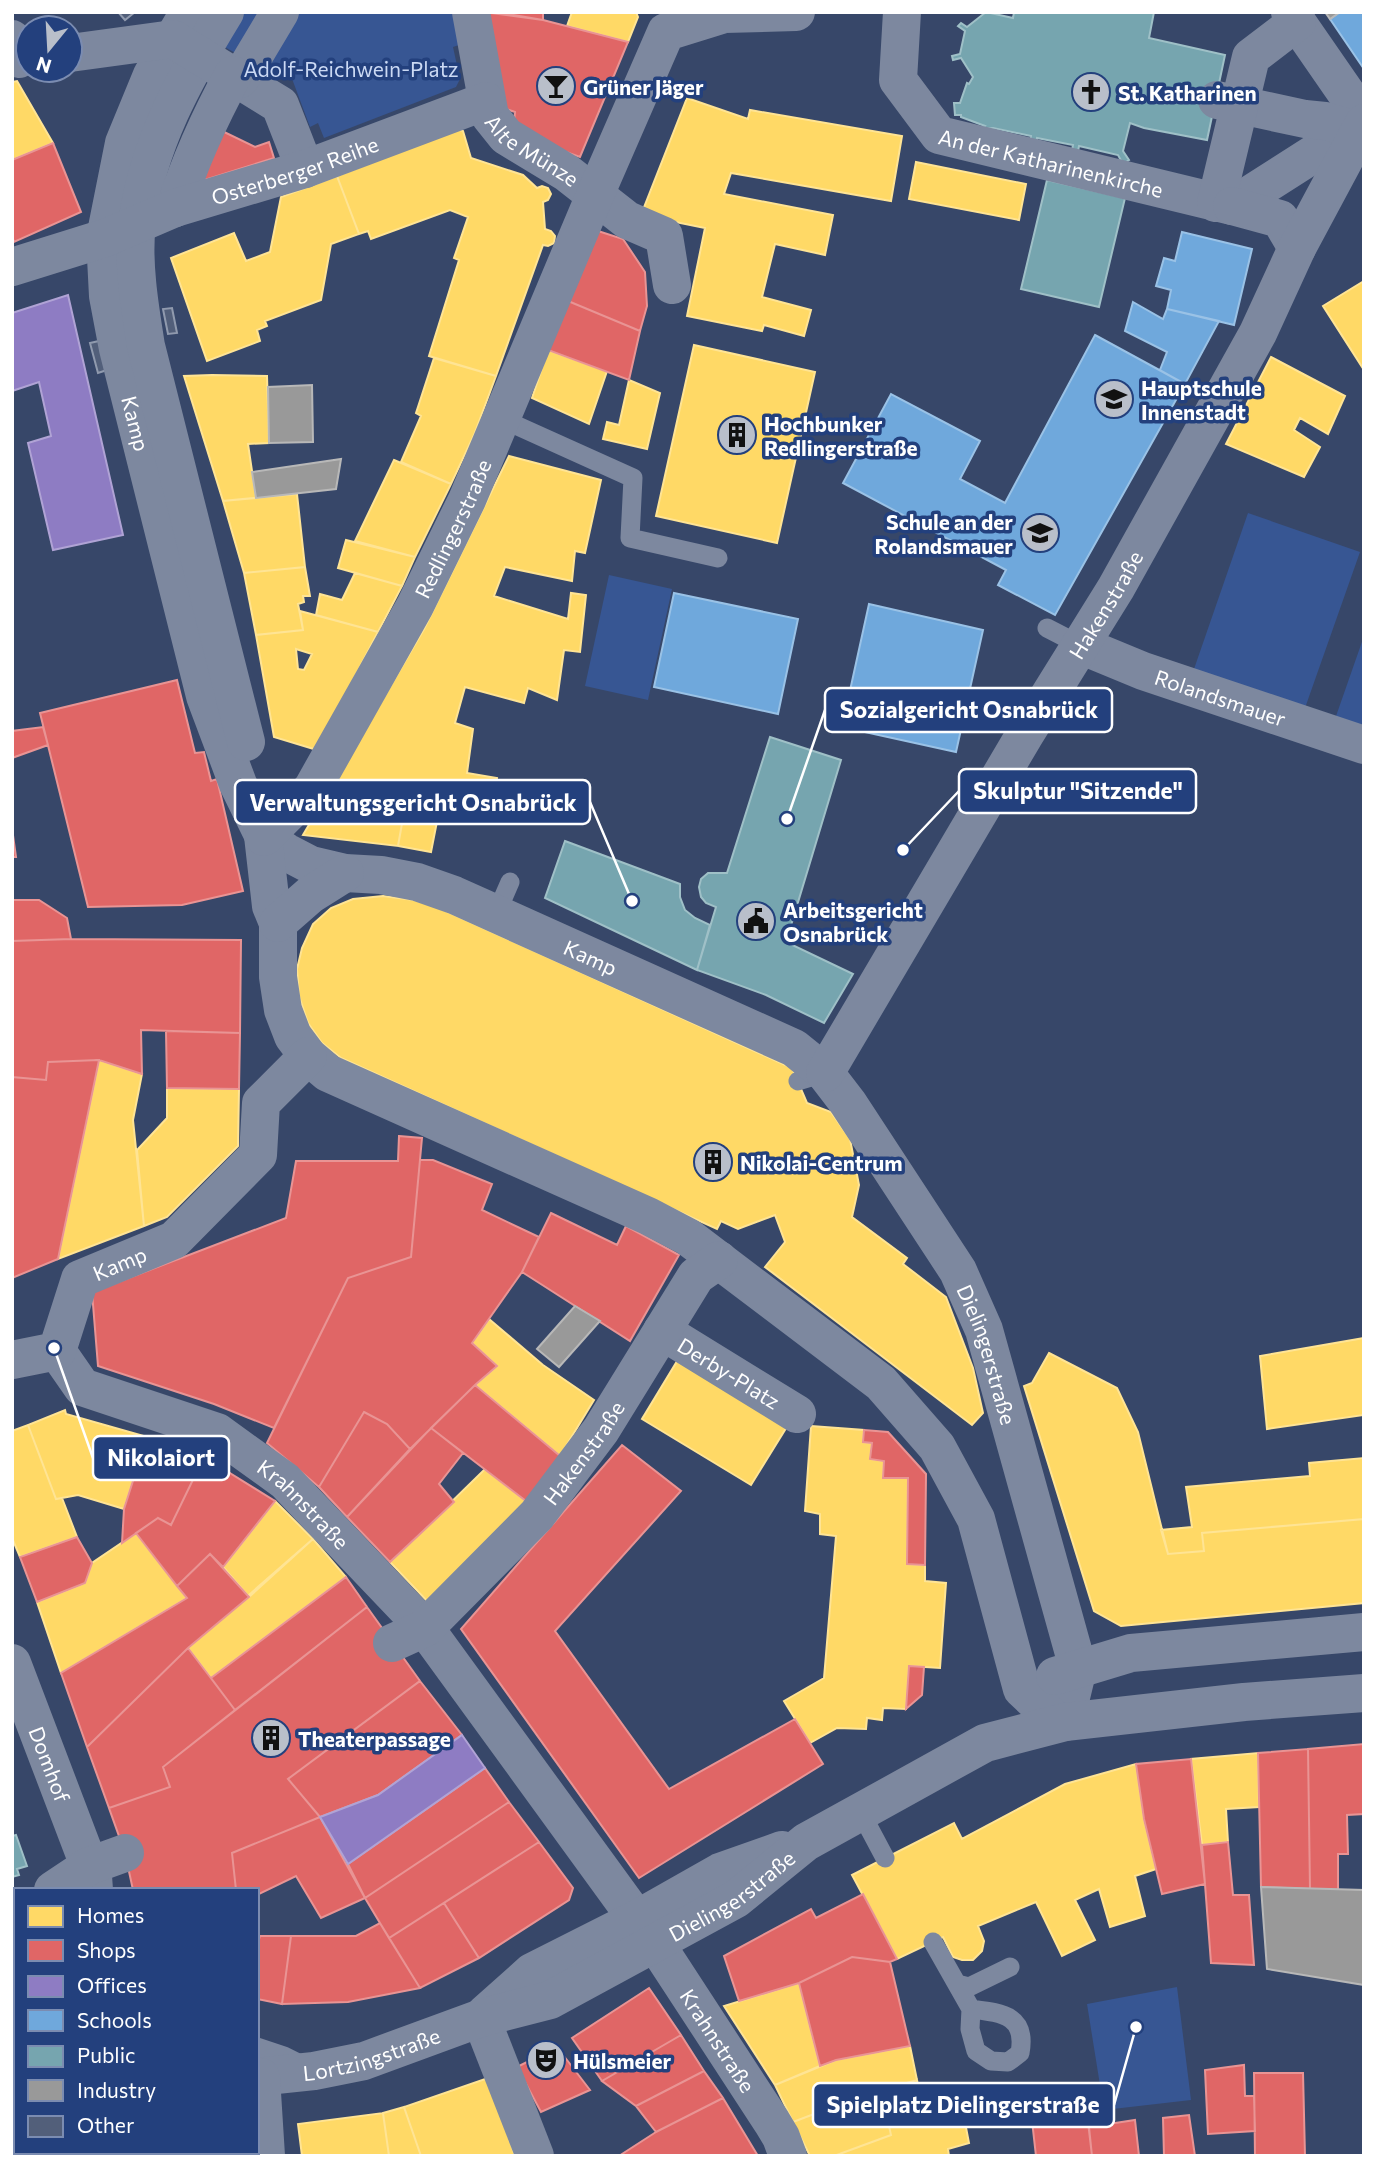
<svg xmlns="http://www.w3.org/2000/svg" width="1376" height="2168" font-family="Commissioner,sans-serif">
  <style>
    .green { fill: #375693 }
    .homes { fill: #ffd966; stroke: #ffe494; stroke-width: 2; fill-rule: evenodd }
    .shops { fill: #e06666; stroke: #e99494; stroke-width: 2 }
    .offices { fill: #8e7cc3; stroke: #b0a3d5; stroke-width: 2 }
    .schools { fill: #6fa8dc; stroke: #9ac2e6; stroke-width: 2 }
    .public { fill: #76a5af; stroke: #9fc0c7; stroke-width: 2 }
    .industry { fill: #999; stroke: #b8b8b8; stroke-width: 2 }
    .building { fill: #525f7a; stroke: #909aae; stroke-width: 2 }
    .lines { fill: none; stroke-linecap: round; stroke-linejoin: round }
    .lane { stroke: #7d889f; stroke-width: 19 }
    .street { stroke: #7d889f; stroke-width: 38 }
    .labels { text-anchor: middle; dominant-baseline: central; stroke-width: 7; stroke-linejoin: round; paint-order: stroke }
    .park-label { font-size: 21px; fill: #cbd9f4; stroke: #23407d }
    .poi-label { font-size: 21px; font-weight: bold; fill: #fff; stroke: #23407d; text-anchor: start }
    .street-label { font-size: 21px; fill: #fff; stroke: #23407d }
    .leader { fill: none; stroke: #fff; stroke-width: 2.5 }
    .callout-dot { fill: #fff; stroke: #23407d; stroke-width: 2.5 }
    .callout { fill: #23407d; stroke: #fff; stroke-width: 2.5 }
    .callout-label { font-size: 23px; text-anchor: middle; font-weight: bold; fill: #fff }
  </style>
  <rect width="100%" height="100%" fill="#374769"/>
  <!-- green -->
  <path class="green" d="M241,12H265L239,55L221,45Z
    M298,12H452L462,44L453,47L460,79L456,87L324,138L318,123L310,127L291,76L268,61Z
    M1248,513L1360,552L1305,708L1194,669Z
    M609,575L672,589L648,700L585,686Z
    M1364,636V729L1335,719Z
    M1177,1987L1191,2100L1104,2110L1087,2004Z"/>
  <!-- homes -->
  <path class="homes" d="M572,12H636L638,17L628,42L567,26Z
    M17,81L53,143L12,160V82Z
    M687,98L748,119L750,110L902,136L891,201L731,173L724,194L833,215L825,255L775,244L762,297L811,310L804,336L764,325L762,331L687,316L705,228L641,215Z
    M457,129L463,131L471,158L523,175L537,188L542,186L548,188L551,194L548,200L543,202L545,229L551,231L555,236L554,243L548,246L543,245L496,376L429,356L459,260L454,258L468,217L450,210L371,239L368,231L359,234L337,176Z
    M916,162L1026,184L1019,220L909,199Z
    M337,176L359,234L331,244L321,300L265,321L267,326L257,330L260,341L207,361L171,258L234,233L246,261L270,252L281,197Z
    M1364,281V370L1323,306Z
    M694,345L815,372L777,543L656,516Z
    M548,350L607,371L589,424L532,398Z
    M1271,357L1345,396L1328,434L1300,418L1294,430L1320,447L1304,477L1226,444Z
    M434,358L496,376L474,435L451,484L401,462L421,416L416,413Z
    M212,375L267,376L269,443L248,444L256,498L223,501L184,376Z
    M629,380L660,393L647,449L603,439L607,422L619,425Z
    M509,456L601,480L585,553L575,551L572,581L505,567L494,596L568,619L571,593L586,595L580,652L564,650L557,700L528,688L524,703L465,687L455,723L473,729L467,773L497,778L492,804L408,790L398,846L303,835L424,629Z
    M394,460L451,484L415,557L355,541Z
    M297,494L305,567L244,573L223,501Z
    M346,540L415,557L402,586L338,568Z
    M305,567L310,596H303L304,602L298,604L303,630L256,635L244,573Z
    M355,573L402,586L378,632L316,615L320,594L342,600Z
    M300,611L378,632L317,750L274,737L256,635L303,630ZM296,649L312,654L304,670L298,669Z
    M408,790L442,796L431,852L398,846Z
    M383,896L414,900L437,907L792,1068L807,1103L831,1112L850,1139L859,1185L852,1217L907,1258L903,1264L946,1297L973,1368L983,1413L972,1425L765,1267L785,1242L775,1215L738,1229L721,1221L717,1229L341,1058L322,1043L308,1023L299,996L297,969L302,948L313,924L331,908L353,899Z
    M99,1060L142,1074L133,1120L144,1226L58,1259Z
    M167,1088L239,1089L238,1146L167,1217L144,1226L137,1150L167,1118Z
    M489,1319L543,1365L594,1400L560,1456L475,1385L497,1366L472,1343Z
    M1364,1338V1415L1267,1429L1260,1356Z
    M1049,1353L1117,1388L1138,1432L1168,1554L1204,1551L1202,1533L1364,1519V1603L1121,1626L1094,1611L1024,1386L1032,1383Z
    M679,1358L788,1425L751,1485L642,1419Z
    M65,1410L66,1414L147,1437L124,1509L78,1495L56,1499L28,1425Z
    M28,1425L56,1499L62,1498L77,1537L20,1557L12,1538V1431Z
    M811,1426L864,1430L863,1442L872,1443L870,1459L884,1461L883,1478H908L907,1564L925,1565V1581L946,1583L940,1668L909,1666L906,1709L883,1708L882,1720L867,1718L866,1729L837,1728L810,1743L784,1701L824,1678L836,1536L820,1534V1514L805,1511Z
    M1364,1458V1519L1202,1533L1204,1551L1168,1554L1161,1530L1192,1527L1186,1487L1310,1476L1309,1463Z
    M485,1469L526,1501L428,1602L390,1562Z
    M275,1501L313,1539L249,1597L223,1567Z
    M136,1533L187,1598L61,1673L37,1602L85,1583L92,1563Z
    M313,1539L346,1577L211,1678L188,1648Z
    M1258,1753L1259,1807L1226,1809L1228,1842L1202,1845L1191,1759Z
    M1136,1764L1144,1819L1156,1869L1135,1876L1145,1916L1110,1927L1099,1889L1075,1900L1095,1940L1062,1956L1036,1902L978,1926L984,1941L982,1951L973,1960H962L953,1957L943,1937L897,1959L852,1875L954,1823L962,1839L1065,1784Z
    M799,1983L820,2066L775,2085L724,2006Z
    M910,2046L917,2080L859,2097L793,2122L775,2085L836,2060Z
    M488,2078L515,2156H421L404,2107Z
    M917,2080L925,2119L889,2126L891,2135L834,2156H810L793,2122L859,2097Z
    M404,2107L421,2156H389L383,2113Z
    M963,2112L969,2143L948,2149L949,2156H834L891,2135L889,2126Z
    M383,2113L389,2156H302L298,2124Z
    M113,2152H208L207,2156H112Z"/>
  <!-- shops -->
  <path class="shops" d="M483,12L543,20L628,42L580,157L513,133L515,112L506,109Z
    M496,12H543V20Z
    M220,130L255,147L269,142L274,158L195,183Z
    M53,143L81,212L14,242L12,236V160Z
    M598,231L623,239L645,272L647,306L640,331L568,301Z
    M568,301L640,331L629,380L548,350Z
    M177,680L195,753L204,752L211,781L217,779L243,891L182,905L88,907L40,713Z
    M43,727L48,745L12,758V731Z
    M12,828L16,857H12Z
    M12,900H39L67,918L71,939L12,941Z
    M71,939L241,940L240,1033L141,1030L142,1074L99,1060L48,1062L46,1080L12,1077V941Z
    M166,1031L240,1033L239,1089L167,1088Z
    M99,1060L58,1259L12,1278V1077L46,1080L48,1062Z
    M399,1136L422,1138L411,1257L348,1278L274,1428L214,1404L98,1366L92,1292L286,1218L296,1161H398Z
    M420,1160H433L492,1184L482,1210L539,1237L522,1272L472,1343L497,1366L475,1385L410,1449L387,1424L364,1412L319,1487L267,1443L348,1278L411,1257Z
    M551,1213L617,1245L626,1226L679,1255L630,1341L522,1272Z
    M475,1385L560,1456L526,1501L431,1428Z
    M364,1412L387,1424L410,1449L347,1517L319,1487Z
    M431,1428L463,1453L439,1484L454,1502L390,1562L347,1517Z
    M864,1430L888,1432L926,1474L925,1565L907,1564L908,1478H883L884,1461L870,1459L872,1443L863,1442Z
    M147,1437L204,1457L171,1525L158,1518L122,1543L124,1509Z
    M622,1445L681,1491L555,1631L669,1789L795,1719L823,1764L639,1878L461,1629Z
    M204,1457L275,1501L223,1567L210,1554L177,1586L136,1533L158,1518L171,1525Z
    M77,1537L92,1563L85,1583L37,1602L20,1557Z
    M210,1554L249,1597L188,1648L87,1747L61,1673L187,1598L177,1586Z
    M346,1577L367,1607L235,1710L211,1678Z
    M367,1607L420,1681L288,1779L320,1817L232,1853L236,1890H133L125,1853L109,1808L170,1787L163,1767Z
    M188,1648L235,1710L163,1767L170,1787L109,1808L87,1747Z
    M909,1666L924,1667L922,1695L906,1709Z
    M420,1681L462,1735L378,1795L320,1817L288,1779Z
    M1364,1744V1814L1347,1815L1348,1854H1338V1890L1310,1889L1308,1749Z
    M1308,1749L1310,1889L1261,1887L1258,1753Z
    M1191,1759L1205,1884L1162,1894L1144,1819L1136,1764Z
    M485,1768L509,1802L365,1898L348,1864Z
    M509,1802L539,1842L389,1938L365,1898Z
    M320,1817L365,1898L321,1918L296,1876L257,1895V1890H236L232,1853Z
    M539,1842L573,1888L569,1900L479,1958L444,1903Z
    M1228,1842L1233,1895H1249L1254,1965L1211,1963L1202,1845Z
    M863,1894L897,1959L890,1962L852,1957L799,1983L739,2001L724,1956L811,1909L816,1918Z
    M444,1903L479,1958L420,1988L389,1938Z
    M380,1923L420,1988L348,2002L282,2004L291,1936H356Z
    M260,1936H291L282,2004L257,1999V1946Z
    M852,1957L890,1962L910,2046L836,2060L820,2066L799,1983Z
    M649,1988L681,2035L602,2081L572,2038Z
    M681,2035L704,2071L636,2106L602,2081Z
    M557,2047L590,2090L541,2112L517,2067Z
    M1244,2065L1245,2096H1254L1255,2131L1208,2134L1205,2070Z
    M704,2071L723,2098L656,2132L636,2106Z
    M1254,2073H1303L1305,2156H1255Z
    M1084,2088L1092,2156H1036L1029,2094Z
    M723,2098L758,2156H619L656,2132Z
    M1189,2115L1195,2156H1164L1163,2118Z
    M1135,2120L1139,2156H1092L1089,2127Z"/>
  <!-- offices -->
  <path class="offices" d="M68,295L123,535L53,550L28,443L51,436L39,382L12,391V313Z
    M462,1735L485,1768L348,1864L320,1817L378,1795Z"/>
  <!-- schools -->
  <path class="schools" d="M1340,12H1364V69L1330,19Z
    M1182,232L1252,249L1234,325L1167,309L1171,290L1156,286L1164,258L1175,261Z
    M1133,302L1163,319L1167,309L1219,321L1185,384L1160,370L1167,352L1125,331Z
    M1095,335L1185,384L1055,615L998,585L1006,570L843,483L891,394L980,441L960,479L1005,503Z
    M674,593L798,619L778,714L654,687Z
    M869,604L983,630L956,752L842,727Z"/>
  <!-- public -->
  <path class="public" d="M986,12L1013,18L1014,12H1154L1149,38L1225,55L1207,140L1144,128L1130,123L1123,151L1129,160L1123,164L1118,155L1079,146L1077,157L1071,155L1073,145L1037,138L1036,148L1029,147L1031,136L993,128L982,129L985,126L961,117V115H955L954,103H960L967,83L969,84L973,77L961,58L953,60L952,56L960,54L965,31L958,26L961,23L967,27Z
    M1047,180L1125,198L1099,307L1021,289Z
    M770,737L841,760L786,942L853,974L824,1023L766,995L697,970L716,907L706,903L701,897L699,887L701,879L708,873H727Z
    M565,841L680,884V897L685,910L695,918L710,925L697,970L545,898Z
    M16,1835L27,1866L17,1869L19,1875L12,1877V1836Z"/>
  <!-- industry -->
  <path class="industry" d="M1325,12H1340L1330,19Z
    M312,385L313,442L269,443L268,387Z
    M341,459L336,489L256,498L252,472Z
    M575,1306L600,1321L559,1367L537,1349Z
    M1261,1887L1364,1890V1985L1267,1969Z"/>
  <!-- building -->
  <path class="building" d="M118,12H135L125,20Z
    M172,308L177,333L168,334L163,309Z
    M99,341L107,370L98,373L90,343Z"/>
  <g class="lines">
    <!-- lane -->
    <path class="lane" d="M502,419L633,478L630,538L718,558
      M1047,628L1080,645
      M1009,697L1024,736
      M497,912L510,882
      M798,1081L825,1073
      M860,1811L885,1858
      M933,1942L971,2009L970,2029L976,2051L991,2061L1008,2062L1020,2053C1027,2015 1002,2013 971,2009
      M957,1984L969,1987L1010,1967
      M257,2047L284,2056L304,2066"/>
    <!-- street -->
    <g class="street">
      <path id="s1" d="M189,12L152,75L124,143L105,238L108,296L118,349L205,696L238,784L264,837L286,852L311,865L345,873L381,875L417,882L454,895L794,1048L825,1073L848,1103L958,1271L984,1330L1078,1668L1065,1722"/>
      <path d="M225,12C184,79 148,144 137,223C132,261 140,309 146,346L246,742"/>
      <path id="s2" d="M471,12L490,116L506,136L567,173L627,220L664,236L672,285"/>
      <path id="s3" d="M902,12L898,80L939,135L1232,206L1362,123"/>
      <path d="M1290,12L1364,119"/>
      <path d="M12,39L19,59"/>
      <path d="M70,53L173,39L280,105L305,169"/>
      <path d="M240,79L280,12"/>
      <path d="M1217,100L1305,119L1325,121L1353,129"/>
      <path d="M1216,203L1251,57L1297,22"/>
      <path d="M1232,206L1280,219L1297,248"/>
      <path d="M175,208C190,161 209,119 233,75"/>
      <path id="s4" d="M12,267L105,238L175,208L305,169L486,101"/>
      <path id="s5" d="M1080,645L1143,671L1364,745"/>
      <path d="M261,818L271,906L278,923V977L283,1010L293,1036L308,1056L328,1073L648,1216L688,1237L881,1383L937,1447L976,1519L1022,1689L1058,1723"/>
      <path id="s6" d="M264,837L312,789L415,606L467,500L595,195L666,32L724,14L796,12"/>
      <path d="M278,923L310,895L345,873"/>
      <path id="s7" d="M825,1073L1024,736L1116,588L1258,333L1297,248L1364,123"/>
      <path id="s8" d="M662,1331L797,1414"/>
      <path id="s9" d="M57,1351L82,1387L217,1432L285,1481L425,1628L628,1907"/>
      <path id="s10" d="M12,1360L57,1351L80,1279L174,1240L258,1155L261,1103L308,1056"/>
      <path id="s11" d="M392,1643L425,1628L537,1515L601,1430L696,1276L719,1260"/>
      <path id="s12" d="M12,1663L93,1876L94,1890"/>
      <path d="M1055,1676L1131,1653L1364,1632"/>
      <path d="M53,1890L89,1866L125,1853"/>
      <path d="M12,1914L16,1912"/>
      <path id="s13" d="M665,1958L772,2122L781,2137L788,2156"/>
      <path d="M485,2014L532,1972L637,1919L720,1872L782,1850"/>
      <path d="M481,2018L535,2156"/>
      <path d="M12,2054H16"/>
      <path id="s14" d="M257,2077L314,2071L364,2061L481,2018L550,2000L736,1899L806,1842L985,1743L1065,1722L1244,1702L1364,1693"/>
      <path d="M261,2077L266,2156"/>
      <path d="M56,2156L57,2152"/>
    </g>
  </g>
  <!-- icons -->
  <defs>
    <symbol id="bar-disc" viewBox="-11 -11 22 22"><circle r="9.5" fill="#b9bfca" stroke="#23407d"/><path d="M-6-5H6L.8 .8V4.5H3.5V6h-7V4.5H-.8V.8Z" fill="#111"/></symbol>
    <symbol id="church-disc" viewBox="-11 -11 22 22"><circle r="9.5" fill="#b9bfca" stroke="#23407d"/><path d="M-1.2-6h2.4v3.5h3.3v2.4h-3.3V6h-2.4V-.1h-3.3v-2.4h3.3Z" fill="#111"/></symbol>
    <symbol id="school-disc" viewBox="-11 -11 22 22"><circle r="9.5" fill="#b9bfca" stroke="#23407d"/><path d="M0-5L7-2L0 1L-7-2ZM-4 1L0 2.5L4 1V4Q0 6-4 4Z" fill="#111"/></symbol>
    <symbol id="building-disc" viewBox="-11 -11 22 22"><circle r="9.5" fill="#b9bfca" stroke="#23407d"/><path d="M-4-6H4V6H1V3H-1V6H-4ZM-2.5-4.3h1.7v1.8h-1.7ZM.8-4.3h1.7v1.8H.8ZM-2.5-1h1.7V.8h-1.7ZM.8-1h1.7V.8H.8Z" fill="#111"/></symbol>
    <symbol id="civic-disc" viewBox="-11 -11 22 22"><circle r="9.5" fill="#b9bfca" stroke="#23407d"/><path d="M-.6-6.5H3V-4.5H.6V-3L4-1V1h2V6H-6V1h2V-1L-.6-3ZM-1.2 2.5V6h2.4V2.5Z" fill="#111"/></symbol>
    <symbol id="theatre-disc" viewBox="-11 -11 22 22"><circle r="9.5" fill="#b9bfca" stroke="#23407d"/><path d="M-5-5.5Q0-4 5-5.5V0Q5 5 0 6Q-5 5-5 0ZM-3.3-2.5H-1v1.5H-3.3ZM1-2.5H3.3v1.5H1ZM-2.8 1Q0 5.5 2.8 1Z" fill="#111"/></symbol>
  </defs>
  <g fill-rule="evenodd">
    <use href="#bar-disc" x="534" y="64" width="44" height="44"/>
    <use href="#church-disc" x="1069" y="70" width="44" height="44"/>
    <use href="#school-disc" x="1092" y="377" width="44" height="44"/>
    <use href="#building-disc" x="715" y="413" width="44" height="44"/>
    <use href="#school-disc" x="1018" y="511" width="44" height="44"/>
    <use href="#civic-disc" x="734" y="899" width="44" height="44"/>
    <use href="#building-disc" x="691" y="1140" width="44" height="44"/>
    <use href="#building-disc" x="249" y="1716" width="44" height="44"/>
    <use href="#theatre-disc" x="524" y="2038" width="44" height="44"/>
  </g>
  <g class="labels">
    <!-- park labels -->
    <g class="park-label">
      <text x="351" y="68">Adolf-Reichwein-Platz</text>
    </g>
    <!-- poi labels -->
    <g class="poi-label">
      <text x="583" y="86">Grüner Jäger</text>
      <text x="1118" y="92">St. Katharinen</text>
      <text x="1141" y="387">Hauptschule<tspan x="1141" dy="24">Innenstadt</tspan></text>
      <text x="764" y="423">Hochbunker<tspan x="764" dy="24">Redlingerstraße</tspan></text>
      <text x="1013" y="521" text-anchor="end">Schule an der<tspan x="1013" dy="24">Rolandsmauer</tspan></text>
      <text x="783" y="909">Arbeitsgericht<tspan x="783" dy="24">Osnabrück</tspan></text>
      <text x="740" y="1162">Nikolai-Centrum</text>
      <text x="298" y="1738">Theaterpassage</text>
      <text x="573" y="2060">Hülsmeier</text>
    </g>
    <!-- street labels -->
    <g class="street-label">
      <text stroke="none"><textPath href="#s2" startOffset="161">Alte Münze</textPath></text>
      <text stroke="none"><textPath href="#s3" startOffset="252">An der Katharinenkirche</textPath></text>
      <text stroke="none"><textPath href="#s4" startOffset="299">Osterberger Reihe</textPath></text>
      <text stroke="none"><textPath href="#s1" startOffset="432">Kamp</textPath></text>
      <text stroke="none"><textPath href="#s6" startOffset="364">Redlingerstraße</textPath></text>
      <text stroke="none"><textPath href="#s7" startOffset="546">Hakenstraße</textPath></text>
      <text stroke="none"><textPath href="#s5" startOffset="150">Rolandsmauer</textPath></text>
      <text stroke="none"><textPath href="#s1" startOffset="1218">Kamp</textPath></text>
      <text stroke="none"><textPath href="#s10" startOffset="164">Kamp</textPath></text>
      <text stroke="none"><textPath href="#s1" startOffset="1808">Dielingerstraße</textPath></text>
      <text stroke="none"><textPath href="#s8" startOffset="79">Derby-Platz</textPath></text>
      <text stroke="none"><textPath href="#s11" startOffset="273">Hakenstraße</textPath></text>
      <text stroke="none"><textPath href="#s9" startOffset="299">Krahnstraße</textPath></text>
      <text stroke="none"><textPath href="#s12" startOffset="108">Domhof</textPath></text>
      <text stroke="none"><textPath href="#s14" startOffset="514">Dielingerstraße</textPath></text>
      <text stroke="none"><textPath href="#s13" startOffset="98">Krahnstraße</textPath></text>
      <text stroke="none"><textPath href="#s14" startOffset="117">Lortzingstraße</textPath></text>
    </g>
  </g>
  <!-- callouts -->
  <path class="leader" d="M787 819L825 710M903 850L959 791M632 901L590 802M54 1348L93 1458M1136 2027L1114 2105"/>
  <g class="callout-dot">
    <circle cx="787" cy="819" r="7"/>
    <circle cx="903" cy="850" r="7"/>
    <circle cx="632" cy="901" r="7"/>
    <circle cx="54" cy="1348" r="7"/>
    <circle cx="1136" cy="2027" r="7"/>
  </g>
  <g class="callout">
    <rect x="825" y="688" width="287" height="44" rx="7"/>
    <rect x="959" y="769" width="237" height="44" rx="7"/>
    <rect x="235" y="780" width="355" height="44" rx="7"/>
    <rect x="93" y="1436" width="136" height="44" rx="7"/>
    <rect x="813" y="2083" width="301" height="44" rx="7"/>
  </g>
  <g class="callout-label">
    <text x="969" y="718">Sozialgericht Osnabrück</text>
    <text x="1078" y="799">Skulptur "Sitzende"</text>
    <text x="413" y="811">Verwaltungsgericht Osnabrück</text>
    <text x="161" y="1466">Nikolaiort</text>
    <text x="963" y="2113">Spielplatz Dielingerstraße</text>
  </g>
  <!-- border -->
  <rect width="1376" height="2168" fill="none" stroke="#ffffff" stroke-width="28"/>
  <!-- legend -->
  <rect x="14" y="1888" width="245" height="266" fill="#23407d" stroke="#7b8cb1" stroke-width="2"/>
  <rect x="28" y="1906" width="35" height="21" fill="#ffd966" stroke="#7b8cb1" stroke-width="2"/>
  <text x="77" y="1923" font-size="21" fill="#ffffff">Homes</text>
  <rect x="28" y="1940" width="35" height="21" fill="#e06666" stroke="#7b8cb1" stroke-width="2"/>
  <text x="77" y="1958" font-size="21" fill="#ffffff">Shops</text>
  <rect x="28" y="1976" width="35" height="21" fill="#8e7cc3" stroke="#7b8cb1" stroke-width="2"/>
  <text x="77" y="1993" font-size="21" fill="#ffffff">Offices</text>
  <rect x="28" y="2010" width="35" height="21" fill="#6fa8dc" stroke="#7b8cb1" stroke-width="2"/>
  <text x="77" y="2028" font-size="21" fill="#ffffff">Schools</text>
  <rect x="28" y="2046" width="35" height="21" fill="#76a5af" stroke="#7b8cb1" stroke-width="2"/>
  <text x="77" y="2063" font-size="21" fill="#ffffff">Public</text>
  <rect x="28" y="2080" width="35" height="21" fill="#999999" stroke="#7b8cb1" stroke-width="2"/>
  <text x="77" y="2098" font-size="21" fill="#ffffff">Industry</text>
  <rect x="28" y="2116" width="35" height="21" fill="#525f7a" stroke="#7b8cb1" stroke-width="2"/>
  <text x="77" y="2133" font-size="21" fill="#ffffff">Other</text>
  <!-- north arrow -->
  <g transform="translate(49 49) rotate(198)"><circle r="33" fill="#23407d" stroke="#7b8cb1" stroke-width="2"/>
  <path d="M0-5L12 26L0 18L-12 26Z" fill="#b9bfca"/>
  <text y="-10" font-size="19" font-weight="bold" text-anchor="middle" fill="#ffffff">N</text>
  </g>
</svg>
